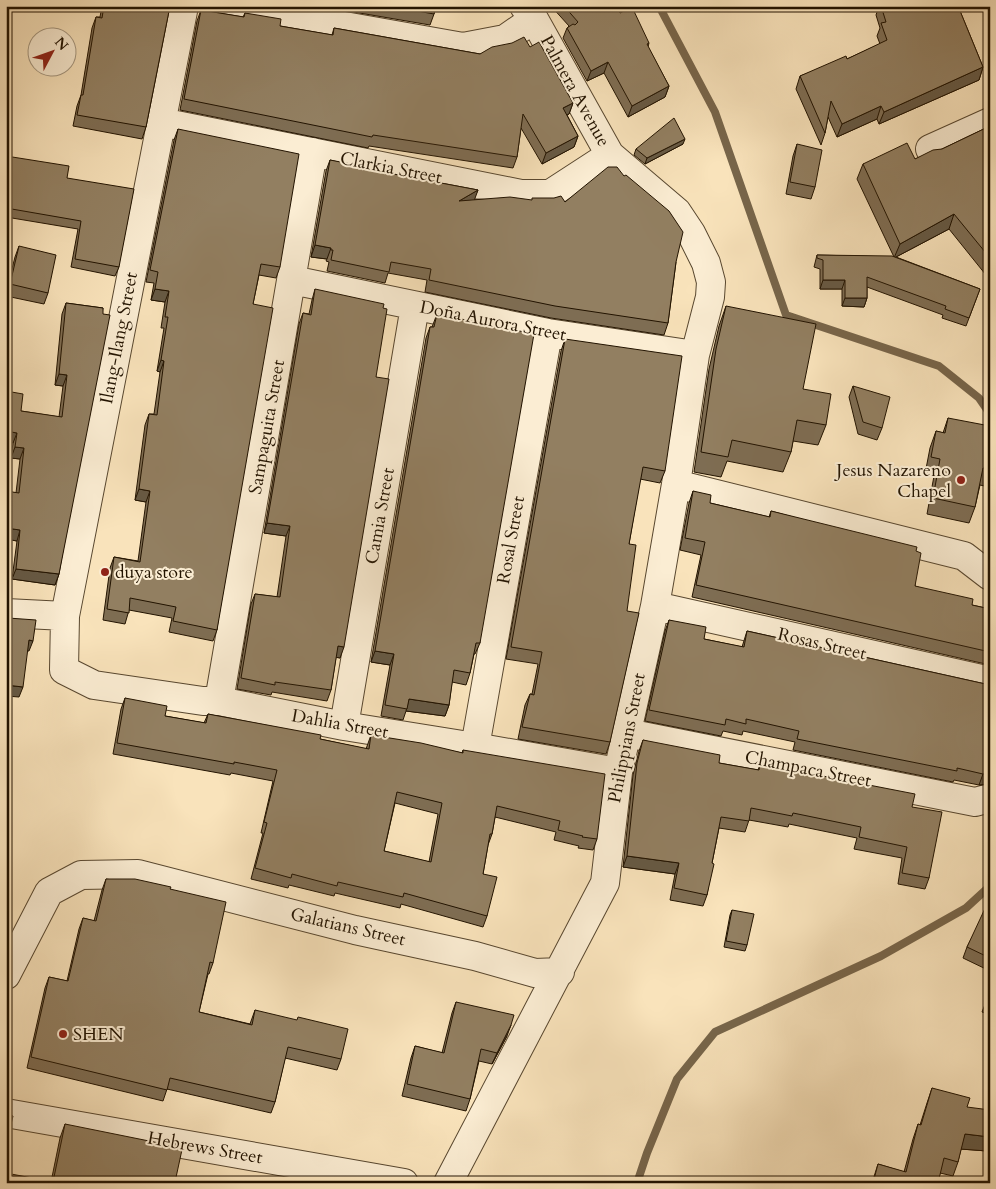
<svg xmlns="http://www.w3.org/2000/svg" width="996" height="1189" font-family="Cardo,serif">
  <style>
    .lines { fill: none; stroke-linecap: round; stroke-linejoin: round }
    .stream { stroke: #77654a; stroke-width: 8 }
    .street-casing { stroke: #58472f; stroke-width: 30 }
    .street { stroke: #fbedd3; stroke-width: 28 }
    .wall { fill: #7e6d53; stroke: #221300; fill-rule: evenodd }
    .shaded-wall { fill: #665944; stroke: #221300 }
    .building { fill: #927f61; stroke: #221300; fill-rule: evenodd }
    .poi-dot { fill: #8f2418; stroke: #fbedd3; stroke-width: 2 }
    .labels { text-anchor: middle; dominant-baseline: central; stroke-width: 4; stroke-linejoin: round; paint-order: stroke }
    .street-label { font-size: 18px; fill: #221300; stroke: #fbedd3 }
    .poi-label { font-size: 18px; fill: #221300; stroke: #fbedd3; text-anchor: start }
  </style>
  <rect width="100%" height="100%" fill="#f9e3bb"/>
  <filter id="stains"><feTurbulence type="fractalNoise" baseFrequency=".004" numOctaves="4"/><feColorMatrix values="0 0 0 0 .2 0 0 0 0 .09 0 0 0 0 .02 0 0 0 .5 -.17"/></filter>
  <radialGradient id="worn" r=".72"><stop offset=".6" stop-color="#630" stop-opacity="0"/><stop offset="1" stop-color="#630" stop-opacity=".3"/></radialGradient>
  <g class="lines">
    <!-- stream -->
    <path class="stream" d="M659,6L715,112L786,315L939,366L979,398L990,414
      M637,1183L647,1153L677,1079L715,1032L881,956L966,908L990,886"/>
    <defs>
      <path id="street" d="M184,6L65,616L64,670L94,685L203,701H219L344,726L475,747L618,772
        M231,6L463,47L505,39L534,19
        M161,122L521,194H550L610,155
        M930,149L990,122
        M292,280L548,333L695,355
        M676,484L964,556L990,576
        M655,606L990,681
        M6,613L65,616
        M219,701L313,152
        M344,726L415,306
        M627,733L975,802L990,798
        M475,747L548,333
        M6,975L49,892L81,875L138,874L355,930L475,956L535,973L560,972
        M6,1113L404,1183
        M448,1183L605,883L618,772L655,606L676,484L695,355L710,297L711,282L706,263L691,233L677,212L610,155L534,19L524,6"/>
    </defs>
    <!-- street casing -->
    <use href="#street" class="street-casing"/>
    <!-- street -->
    <use href="#street" class="street"/>
  </g>
  <!-- wall -->
  <path class="wall" d="M102,6H170L146,127L142,139L73,126L77,106L81,95L92,28L96,17H100Z
    M336,6H453L451,9L436,7L434,14L430,25L336,9Z
    M551,6H617L620,13L649,43L648,47L669,86L665,97L628,117L604,73L587,81L563,38L567,28L569,26Z
    M879,6H958L983,67L979,80L879,124L877,119L837,137L828,117L825,133L821,145L796,89L800,76L847,59L880,44L877,36L880,28L876,15Z
    M201,10L243,17L245,13L280,26L332,35L334,28L480,54L530,47L573,103L569,114L567,115L578,136L574,147L542,164L521,128L517,157L513,168L369,146L368,148L180,110L197,21Z
    M990,126V280L949,229L896,257L980,289L966,326L942,318L943,315L867,287V298L864,307L842,306V289H820V269L814,267L817,255L894,257L857,179L863,164L915,159L942,149Z
    M178,129L280,267L276,278L259,275L253,304L217,630L213,641L169,632L172,618L129,610L125,624L103,620L110,568L114,557L138,561L146,502L135,500L145,425L149,414H154L160,372L157,371L164,328H161L165,302L151,300L154,283L146,282L174,140Z
    M683,144L645,164L634,155L636,149Z
    M797,144L815,187L811,199L786,194L793,156Z
    M6,156L67,178L119,267L115,276L71,267L78,229L6,217Z
    M330,160L367,169L478,190L474,199L565,202L676,262L668,323L664,335L551,318L425,292L427,280L388,273L385,283L327,271L329,262L326,261L327,259L311,257L326,171Z
    M19,246L48,293L44,304L6,296V292L15,257Z
    M315,289L376,377L340,658L336,657L331,690L327,701L272,692L271,695L237,689L251,604L255,594L277,597L286,536L264,533L299,324L303,313L309,314L312,300Z
    M66,303L103,308L59,574L55,585L12,579L17,541L6,539V491L16,493L20,459L11,458L13,443L21,411L59,417L63,386L55,385L62,314Z
    M726,306L803,389L826,425L818,445L793,441L791,452L783,472L727,461L721,477L694,472L709,369L719,326Z
    M437,314L480,643L475,654H474L470,673L466,685L452,682L449,705L445,716L406,711L403,720L381,716L390,665L371,662L426,338L430,327H432Z
    M565,339L665,471L660,483L640,479L629,544L610,742L606,754L518,739L525,705L530,694H532L538,664L506,659L561,351Z
    M853,386L882,428L877,440L858,434L849,397Z
    M948,418L990,442V485L989,487L980,485L975,507L969,523L927,514L934,476L925,474L930,448L936,431L943,433Z
    M693,491L710,503L769,517L771,511L916,551L915,586L972,605L990,609V665L692,597L701,555L680,550L689,503Z
    M669,620L704,639L742,647L747,631L990,685V784L979,785L954,780L953,782L793,750L795,742L743,731L742,735L723,731L721,736L645,721L665,631Z
    M125,698L165,716L204,723L208,714L320,739L366,749L371,735L462,753L463,750L597,839L593,850L578,848L579,846L554,840L556,832L495,817L492,834L488,845L483,874L487,916L483,927L401,904L400,908L335,893L334,896L289,885L288,888L251,879L263,833H261L273,781L231,773L230,775L113,754L121,709ZM395,803L438,814L429,862L384,851Z
    M643,740L719,763L758,770L760,765L912,807L929,878L925,889L898,884L902,858L854,849L857,838L789,824L788,827L749,820L745,832L719,828L712,863L707,895L703,906L670,900L675,874L623,867L633,775L639,751Z
    M106,879L170,889L213,963L209,974H208L199,1012L250,1024L255,1010L341,1059L337,1070L285,1058L275,1102L271,1113L167,1089L163,1101L27,1068L45,988L49,977L67,981L79,929L83,918L94,921L102,890Z
    M990,903V971L963,958L967,947Z
    M732,910L747,945L745,951L724,947L730,915Z
    M990,992V1015L982,1012Z
    M456,1002L507,1036L492,1064L479,1061L470,1099L466,1111L402,1096L411,1058L415,1046L442,1053L452,1013Z
    M932,1088L967,1107L987,1151L961,1149L958,1162L953,1176L940,1173L938,1183H872L878,1164L904,1172L913,1139L918,1124L920,1125L927,1103Z
    M65,1124L175,1182L177,1183L51,1182L60,1138Z"/>
  <!-- shaded-wall -->
  <path class="shaded-wall" d="M434,6H453L451,9L433,7Z
    M608,62L604,73L587,81L591,71Z
    M983,67L979,80L879,124L884,112Z
    M669,86L665,97L628,117L632,106Z
    M573,103L569,114L559,119L563,108Z
    M881,106L877,119L837,137L842,124Z
    M578,136L574,147L542,164L546,153Z
    M685,139L683,144L645,164L647,158Z
    M478,190L474,201H459Z
    M954,214L949,229L894,258L900,244Z
    M315,245L331,248L327,259L311,257Z
    M823,280H845L842,289H820Z
    M155,289L169,291L165,302L151,300Z
    M845,298H867L864,307L842,306Z
    M161,360L164,361L160,372L157,371Z
    M59,374L67,375L63,386L55,385Z
    M6,431L17,433L13,443L6,442Z
    M15,447L24,448L20,459L11,458Z
    M139,489L150,491L146,502L135,500Z
    M267,523L290,526L286,536L264,533Z
    M6,528L20,530L17,541L6,539Z
    M16,569L59,574L55,585L12,579Z
    M29,640L33,641L29,651H25Z
    M338,646L344,647L340,658L334,657Z
    M375,651L394,654L390,665L371,662Z
    M6,685L23,687L19,697L6,696Z
    M409,699L449,705L445,716L406,711Z
    M990,773V784L979,785L983,774Z
    M627,856L679,863L675,874L623,867Z
    M511,1025L507,1036L492,1064L497,1053Z
    M965,1134L990,1137V1143L987,1151L960,1149Z"/>
  <!-- building -->
  <path class="building" d="M104,6H170L146,127L77,115L81,95H83L96,17L102,18Z
    M389,6H436L434,14Z
    M564,6H617L620,13L632,7L649,43L647,44L669,86L632,106L608,62L591,71L567,28L573,24L575,25L578,22Z
    M881,6H958L983,67L884,112L881,106L842,124L831,101L825,133L800,76L846,56L847,59L887,40L881,23L886,22Z
    M201,10L244,17L245,13L281,19L280,26L333,35L334,28L480,54L492,47L512,43L524,37L530,47L539,42L573,103L563,108L578,136L546,153L523,114L517,157L373,135L372,137L184,99Z
    M674,118L685,139L647,158L636,149Z
    M990,126V258L954,214L900,244L863,164L907,143L915,159L933,150L942,149Z
    M178,129L299,154L280,267L261,264L253,304L273,308L217,630L173,621L176,607L130,598L129,613L107,609L114,557L140,562L150,491L139,489L149,414L157,415L164,361L161,360L168,317H165L169,291L155,289L158,272L150,270Z
    M797,144L822,150L815,187L790,182Z
    M6,156L69,166L67,178L134,189L119,267L75,259L81,221L6,208Z
    M330,160L367,167V169L478,190L459,201L510,197L532,200V198H554L561,196L565,202L608,167H617L624,176L626,175L669,211L683,232L676,262L668,323L555,306L429,280L431,269L391,262L389,272L331,260L333,250H331V248L315,245Z
    M19,246L56,255L48,293L10,284Z
    M817,255L892,256L980,289L969,318L945,309L946,306L867,277V298H845V280H823V260L817,258Z
    M315,289L384,304L383,308L387,309L376,377L389,379L344,647L338,646L331,690L275,682V685L241,678L255,594L280,597L290,526L267,523L303,313L311,315Z
    M66,303L103,308V314L110,315L59,574L16,569L20,530L6,528V491L19,493L24,448L15,447L17,433L6,431V391L23,394L21,411L62,417L67,375L59,374Z
    M726,306L816,324L803,389L831,394L826,425L797,420L791,452L732,440L728,457L701,452L716,349Z
    M437,314L534,334L480,643H476L470,673L454,670L449,705L409,699L407,709L385,705L394,654L375,651L430,327H434Z
    M565,339L682,356L665,471L643,467L629,544L636,545L627,611L639,613L610,742L522,727L530,694L534,695L542,652L511,647Z
    M853,386L890,397L882,428L863,422Z
    M948,418L990,426V435L988,442H990V469L983,468L975,507L933,498L940,459L931,457L936,431L945,433Z
    M693,491L711,495L710,503L770,517L771,511L917,547L916,551L921,553L915,586L973,599L972,605L990,609V652L696,585L705,542L685,538Z
    M8,618L36,620L33,641L29,640L23,687L6,685V636Z
    M669,620L706,627L704,639L744,647L747,631L990,685V773L983,774L957,768V771L797,739L799,731L746,719V724L726,719L725,725L649,710Z
    M125,698L167,706L165,716L206,723L208,714L321,735L320,739L369,749L371,735L421,743L463,753V750L605,774L597,839L582,837L583,836L558,830L560,821L497,806L492,834H490L483,874L497,877L487,916L404,893L403,897L338,882L337,886L292,874L291,878L255,868L267,823L264,822L277,770L234,762V764L117,743ZM397,792L442,803L431,862L384,851Z
    M643,740L720,755L719,763L759,770L760,765L792,770L915,794L912,807L942,812L929,878L902,873L907,847L859,837L861,827L793,813L792,816L751,808L749,821L721,817L712,863L714,864L707,895L674,888L679,863L627,856L637,763Z
    M106,879H135L171,887L170,889L226,902L213,963L210,962L199,1012L252,1025L255,1010L297,1020L298,1017L348,1029L341,1059L288,1047L275,1102L170,1078L167,1090L31,1057L49,977L68,981L83,918L96,921Z
    M988,902L990,903V958L967,947Z
    M732,910L754,914L747,945L726,941Z
    M990,992V1002L986,1001Z
    M456,1002L514,1015L511,1025L497,1053L481,1049L470,1099L407,1084L415,1046L444,1053Z
    M932,1088L970,1098L967,1107L990,1110V1137L965,1134L958,1162L944,1158L938,1183H873L878,1164L906,1172L918,1124L921,1125Z
    M6,1114L13,1116L6,1145Z
    M65,1124L159,1143L160,1141L183,1145L175,1182L177,1183H6V1173L53,1182Z"/>
  <!-- markers -->
  <g class="poi-dot">
    <circle cx="961" cy="480" r="5"/>
    <circle cx="105" cy="572" r="5"/>
    <circle cx="63" cy="1034" r="5"/>
  </g>
  <g class="labels">
    <!-- street labels -->
    <g class="street-label">
      <text transform="translate(575 91) rotate(61)">Palmera Avenue</text>
      <text transform="translate(391 168) rotate(11)">Clarkia Street</text>
      <text transform="translate(493 321) rotate(11)">Doña Aurora Street</text>
      <text transform="translate(119 338) rotate(-79)">Ilang-Ilang Street</text>
      <text transform="translate(267 427) rotate(-80)">Sampaguita Street</text>
      <text transform="translate(380 516) rotate(-80)">Camia Street</text>
      <text transform="translate(511 540) rotate(-80)">Rosal Street</text>
      <text transform="translate(822 644) rotate(13)">Rosas Street</text>
      <text transform="translate(340 724) rotate(10)">Dahlia Street</text>
      <text transform="translate(627 738) rotate(-79)">Philippians Street</text>
      <text transform="translate(808 769) rotate(11)">Champaca Street</text>
      <text transform="translate(348 927) rotate(13)">Galatians Street</text>
      <text transform="translate(205 1148) rotate(10)">Hebrews Street</text>
    </g>
    <!-- poi labels -->
    <g class="poi-label">
      <text x="951" y="470" text-anchor="end">Jesus Nazareno<tspan x="951" dy="21">Chapel</tspan></text>
      <text x="115" y="572">duya store</text>
      <text x="73" y="1034">SHEN</text>
    </g>
  </g>
  <!-- margin -->
  <rect width="996" height="1189" fill="none" stroke="#f9e3bb" stroke-width="25"/>
  <rect x="8" y="8" width="981" height="1174" fill="none" stroke="#221300" stroke-width="2.5"/>
  <rect x="12" y="12" width="971" height="1164" fill="none" stroke="#221300"/>
  <!-- north arrow -->
  <g transform="translate(52 52) rotate(49)"><circle r="24" fill="#fbedd3" stroke="#a4967f"/>
  <path d="M0-4L9 19L0 12L-9 19Z" fill="#8f2418"/>
  <text y="-8" font-size="14" font-weight="bold" text-anchor="middle" fill="#221300">N</text>
  </g>
  <rect width="100%" height="100%" filter="url(#stains)"/>
  <rect width="100%" height="100%" fill="url(#worn)"/>
</svg>
